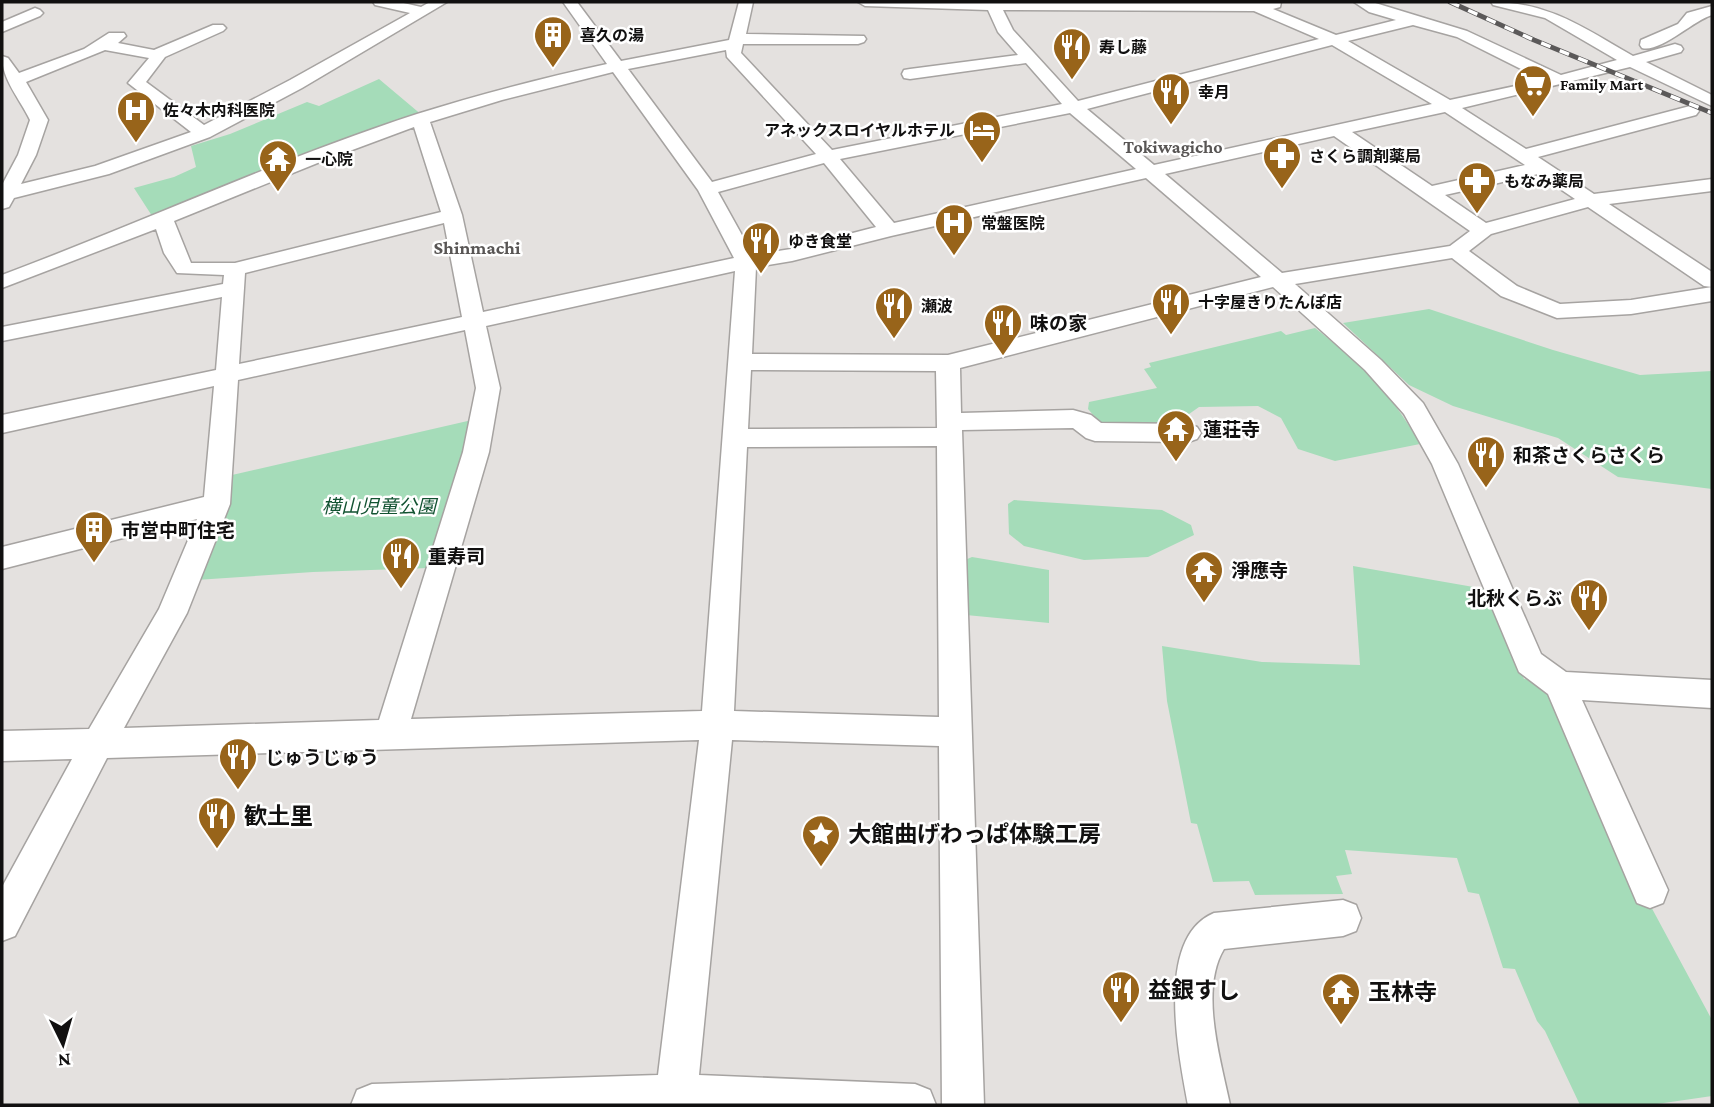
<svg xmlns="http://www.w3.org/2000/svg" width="1714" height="1107" font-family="'Crimson Pro','Noto Sans JP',serif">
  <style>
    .green { fill: #a5dcb9 }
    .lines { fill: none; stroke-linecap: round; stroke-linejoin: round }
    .minor-casing { stroke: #a6a3a1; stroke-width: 3 }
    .minor { fill: #fff; fill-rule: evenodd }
    .rail-casing { stroke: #5b5959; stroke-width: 5 }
    .rail { stroke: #fff; stroke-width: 3.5; stroke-dasharray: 10; stroke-linecap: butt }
    .labels { text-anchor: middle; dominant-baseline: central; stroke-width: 5; stroke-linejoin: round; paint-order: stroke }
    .far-poi-label { font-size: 16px; font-weight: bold; fill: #111010; stroke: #fff; text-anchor: start }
    .far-neighbourhood-label { font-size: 18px; font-weight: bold; fill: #585554; stroke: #fff }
    .far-quarter-label { font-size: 19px; font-weight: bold; fill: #585554; stroke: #fff }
    .poi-label { font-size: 19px; font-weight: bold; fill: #111010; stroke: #fff; text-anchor: start }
    .park-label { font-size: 19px; font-style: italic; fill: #125332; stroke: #fff }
    .near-poi-label { font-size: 23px; font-weight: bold; fill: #111010; stroke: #fff; text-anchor: start }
  </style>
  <rect width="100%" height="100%" fill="#e4e1df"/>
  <!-- green -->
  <path class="green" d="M379,79L423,116L154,219L134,188L174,177L196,167L191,146L230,134L307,102L319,106Z
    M1429,309L1553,350L1640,375L1712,371V489L1618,477L1558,438L1453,406L1409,385L1343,323Z
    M1315,328C1362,365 1390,391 1420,444L1335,461L1298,449L1281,418L1258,406L1199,407L1182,419L1178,428H1099L1095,417L1088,409L1089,402L1157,388L1144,369L1151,367L1149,363L1281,331L1286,335Z
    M472,420L454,491L429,568L313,572L196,580L225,513L232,475Z
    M1014,500L1162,510L1191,525L1194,535L1148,557L1084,560L1024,546L1009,534L1008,504Z
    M972,557L1049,570V623L966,615L965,560Z
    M1353,566L1485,589L1524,679L1548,681L1635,877L1712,1020V1096L1657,1104L1580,1105L1545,1031L1537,1021L1515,969L1503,968L1479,894L1468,892L1457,858L1345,850L1352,874L1336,876L1343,894L1255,895L1249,881L1213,882L1197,824L1191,823L1167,701L1162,646L1262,662L1360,665Z"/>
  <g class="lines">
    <defs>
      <path id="minor" d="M373,2H399L421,7L430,2H447L302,88L210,137L109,174L14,198L9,207L2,209V185L18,155L30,120C20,99 2,80 2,56L8,58L19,73L84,49L109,33H124L126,36L118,43L154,50L213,25H223L226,28L223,31L165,57L146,82L204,125L290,80L410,13L375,5ZM105,50L149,58L128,83L191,132L95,166L21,184L36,155L48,120L26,82Z
        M563,2H577L621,61L729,40L739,2H753L746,34L864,36L866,39L864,42L858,44H743L741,53L832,150L1062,104L1026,63L910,79L904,78L902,74L904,70L910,69L1018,55L998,32L988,10L865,6L858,2H1281L1280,7L1273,9L1336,35L1396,20L1369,12L1354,2H1372L1467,31L1561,75L1617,60L1545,18L1493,5L1491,2C1549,2 1584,28 1633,56L1675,44L1681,46L1683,49L1681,52L1646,62L1712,95V106L1630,67L1462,108L1526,149L1690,106L1696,107L1699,111L1696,115L1538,157L1594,194L1712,179V191L1609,204L1712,272V301L1631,314L1557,318L1501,296L1452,258L1295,284L1381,360L1423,403L1458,464L1541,654L1566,672L1712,680V708L1582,700L1668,890L1663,903L1650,908L1637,903L1548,694L1519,672L1432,464L1404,414L1365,370L1273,287L960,368L961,413L1073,410L1091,415L1101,423L1188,424L1197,427L1201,433L1197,439L1188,442L1095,441L1086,438L1073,428L962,430L984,1105H942L939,746L732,740L699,1075L915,1084L930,1090L936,1105H351L357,1090L372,1084L658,1075L699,740L107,758L15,936L2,941V887L72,759L2,761V731L89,729L159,609L197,519L2,569V547L204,497L214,386L2,433V415L216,370L222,297L2,341V327L223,284L224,275L177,273L164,253L156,229L2,288V275C141,223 276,160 417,114C480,94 543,78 607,64ZM1003,10L1254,11L1319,39L1078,101L1013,30ZM1413,25L1457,37L1543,80L1450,100L1348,41ZM1332,45L1432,104L1154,165L1087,109ZM726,50L727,57L816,154L712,182L628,69ZM613,72L698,190L734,258L483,312L462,215L430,122L502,100ZM1445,112L1525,165L1432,186L1352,132ZM1070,113L1136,169L894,223L840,159ZM414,127L441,212L235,263H191L174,221L320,162ZM1334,136L1470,231L1450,246L1282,273L1165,174ZM824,163L876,227L791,249L753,255L718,192ZM1538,174L1575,199L1486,223L1445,195ZM1146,178L1261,277L948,355L752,354L756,267L792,261L891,236ZM1588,207L1704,286L1712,287L1631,300L1560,304L1517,286L1469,251L1491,234ZM444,223L462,317L239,364L245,273ZM735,271L702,711L411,719L489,452L500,388L486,326ZM465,330L476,388L463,452L379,720L124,728L187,613L230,504L238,380ZM751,370L936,371L937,428L748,429ZM937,446L939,717L734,711L747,447Z
        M1712,6V15C1694,20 1660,53 1642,48L1640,45L1641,40L1678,24L1687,13Z
        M35,8L40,10L43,13L40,16L2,32V22Z
        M1343,900L1356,905L1361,918L1356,931L1343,936L1224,949C1199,990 1221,1061 1230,1105H1188C1179,1056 1154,938 1214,913Z"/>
    </defs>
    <!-- minor casing -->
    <use href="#minor" class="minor-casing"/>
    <!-- minor -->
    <use href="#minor" class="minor"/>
    <defs>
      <path id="rail" d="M1450,2L1534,40L1712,113"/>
    </defs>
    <!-- rail casing -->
    <use href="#rail" class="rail-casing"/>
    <!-- rail -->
    <use href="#rail" class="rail"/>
  </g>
  <!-- icons -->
  <defs>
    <symbol id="building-pin" viewBox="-11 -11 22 30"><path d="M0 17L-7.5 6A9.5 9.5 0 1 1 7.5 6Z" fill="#98641a" stroke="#fff"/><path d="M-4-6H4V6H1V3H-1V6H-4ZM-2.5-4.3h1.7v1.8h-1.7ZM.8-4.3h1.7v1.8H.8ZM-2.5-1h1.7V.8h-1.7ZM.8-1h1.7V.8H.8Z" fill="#fff"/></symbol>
    <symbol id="restaurant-pin" viewBox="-11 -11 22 30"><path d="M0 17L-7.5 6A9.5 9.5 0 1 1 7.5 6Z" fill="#98641a" stroke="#fff"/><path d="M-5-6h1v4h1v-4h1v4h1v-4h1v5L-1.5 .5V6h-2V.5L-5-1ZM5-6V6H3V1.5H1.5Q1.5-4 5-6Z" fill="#fff"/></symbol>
    <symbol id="supermarket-pin" viewBox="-11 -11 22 30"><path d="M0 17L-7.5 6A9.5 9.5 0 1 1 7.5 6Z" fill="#98641a" stroke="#fff"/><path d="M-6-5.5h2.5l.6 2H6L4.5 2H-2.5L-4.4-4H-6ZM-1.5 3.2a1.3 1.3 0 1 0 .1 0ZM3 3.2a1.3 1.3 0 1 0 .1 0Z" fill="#fff"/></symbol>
    <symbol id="hospital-pin" viewBox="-11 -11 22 30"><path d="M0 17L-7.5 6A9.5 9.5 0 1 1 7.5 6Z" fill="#98641a" stroke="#fff"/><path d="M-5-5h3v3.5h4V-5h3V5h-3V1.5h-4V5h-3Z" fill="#fff"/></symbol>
    <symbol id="hotel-pin" viewBox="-11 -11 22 30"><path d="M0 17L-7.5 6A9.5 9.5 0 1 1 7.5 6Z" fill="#98641a" stroke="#fff"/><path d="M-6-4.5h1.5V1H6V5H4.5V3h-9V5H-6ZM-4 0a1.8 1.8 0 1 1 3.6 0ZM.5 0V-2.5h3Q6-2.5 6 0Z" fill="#fff"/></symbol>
    <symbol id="pharmacy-pin" viewBox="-11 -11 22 30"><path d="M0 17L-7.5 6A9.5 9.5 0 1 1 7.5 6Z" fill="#98641a" stroke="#fff"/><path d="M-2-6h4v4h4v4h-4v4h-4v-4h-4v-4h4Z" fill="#fff"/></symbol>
    <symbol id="temple-pin" viewBox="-11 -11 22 30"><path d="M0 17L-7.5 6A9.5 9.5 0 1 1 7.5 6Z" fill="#98641a" stroke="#fff"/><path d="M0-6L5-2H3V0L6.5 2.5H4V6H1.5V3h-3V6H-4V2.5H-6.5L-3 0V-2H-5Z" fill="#fff"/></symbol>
    <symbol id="sight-pin" viewBox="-11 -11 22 30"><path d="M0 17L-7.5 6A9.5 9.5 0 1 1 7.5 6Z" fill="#98641a" stroke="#fff"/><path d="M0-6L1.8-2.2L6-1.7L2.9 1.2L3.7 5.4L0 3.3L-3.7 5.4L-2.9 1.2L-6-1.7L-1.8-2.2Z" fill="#fff"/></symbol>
  </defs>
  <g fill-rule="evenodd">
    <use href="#building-pin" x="531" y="13" width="44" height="60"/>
    <use href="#restaurant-pin" x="1050" y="25" width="44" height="60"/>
    <use href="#supermarket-pin" x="1511" y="62" width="44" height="60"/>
    <use href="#restaurant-pin" x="1149" y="70" width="44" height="60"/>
    <use href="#hospital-pin" x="114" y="88" width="44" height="60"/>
    <use href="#hotel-pin" x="960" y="108" width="44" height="60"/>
    <use href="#pharmacy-pin" x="1260" y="134" width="44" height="60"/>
    <use href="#temple-pin" x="256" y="137" width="44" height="60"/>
    <use href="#pharmacy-pin" x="1455" y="159" width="44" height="60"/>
    <use href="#hospital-pin" x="932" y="201" width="44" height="60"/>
    <use href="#restaurant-pin" x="739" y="219" width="44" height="60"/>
    <use href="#restaurant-pin" x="1149" y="280" width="44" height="60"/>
    <use href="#restaurant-pin" x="872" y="284" width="44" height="60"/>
    <use href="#restaurant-pin" x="981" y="301" width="44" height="60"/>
    <use href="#temple-pin" x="1154" y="407" width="44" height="60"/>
    <use href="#restaurant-pin" x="1464" y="433" width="44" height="60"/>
    <use href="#building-pin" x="72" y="508" width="44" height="60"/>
    <use href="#restaurant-pin" x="379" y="534" width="44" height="60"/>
    <use href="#temple-pin" x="1182" y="548" width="44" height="60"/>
    <use href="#restaurant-pin" x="1567" y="576" width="44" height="60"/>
    <use href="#restaurant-pin" x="216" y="735" width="44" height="60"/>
    <use href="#restaurant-pin" x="195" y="794" width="44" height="60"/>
    <use href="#sight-pin" x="799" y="812" width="44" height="60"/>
    <use href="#restaurant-pin" x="1099" y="968" width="44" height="60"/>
    <use href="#temple-pin" x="1319" y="970" width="44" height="60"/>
  </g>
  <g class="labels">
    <!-- far-poi labels -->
    <g class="far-poi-label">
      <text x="580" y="35">喜久の湯</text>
      <text x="1099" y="47">寿し藤</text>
      <text x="1560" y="84">Family Mart</text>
      <text x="1198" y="92">幸月</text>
      <text x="163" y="110">佐々木内科医院</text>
      <text x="955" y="130" text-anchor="end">アネックスロイヤルホテル</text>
      <text x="1309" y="156">さくら調剤薬局</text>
      <text x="305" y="159">一心院</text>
      <text x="1504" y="181">もなみ薬局</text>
      <text x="981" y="223">常盤医院</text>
      <text x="788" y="241">ゆき食堂</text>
      <text x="1198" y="302">十字屋きりたんぽ店</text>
      <text x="921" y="306">瀬波</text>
    </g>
    <!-- far-neighbourhood labels -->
    <g class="far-neighbourhood-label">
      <text x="1173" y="147">Tokiwagicho</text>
    </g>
    <!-- far-quarter labels -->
    <g class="far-quarter-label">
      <text x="477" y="247">Shinmachi</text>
    </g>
    <!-- poi labels -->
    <g class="poi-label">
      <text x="1030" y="323">味の家</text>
      <text x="1203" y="429">蓮荘寺</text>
      <text x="1513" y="455">和茶さくらさくら</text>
      <text x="121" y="530">市営中町住宅</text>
      <text x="428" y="556">重寿司</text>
      <text x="1231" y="570">淨應寺</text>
      <text x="1562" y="598" text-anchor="end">北秋くらぶ</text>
      <text x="265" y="757">じゅうじゅう</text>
    </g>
    <!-- park labels -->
    <g class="park-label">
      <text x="379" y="506">横山児童公園</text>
    </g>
    <!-- near-poi labels -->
    <g class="near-poi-label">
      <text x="244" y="816">歓土里</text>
      <text x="848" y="834">大館曲げわっぱ体験工房</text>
      <text x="1148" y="990">益銀すし</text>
      <text x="1368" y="992">玉林寺</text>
    </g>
  </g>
  <!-- border -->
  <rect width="1714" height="1107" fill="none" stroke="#111010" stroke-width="7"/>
  <!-- north arrow -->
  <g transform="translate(63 1044) rotate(175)" stroke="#ffffff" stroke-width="5" paint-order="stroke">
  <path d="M0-5L12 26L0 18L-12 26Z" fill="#111010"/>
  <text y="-10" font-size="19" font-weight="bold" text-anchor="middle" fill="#111010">N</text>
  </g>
</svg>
